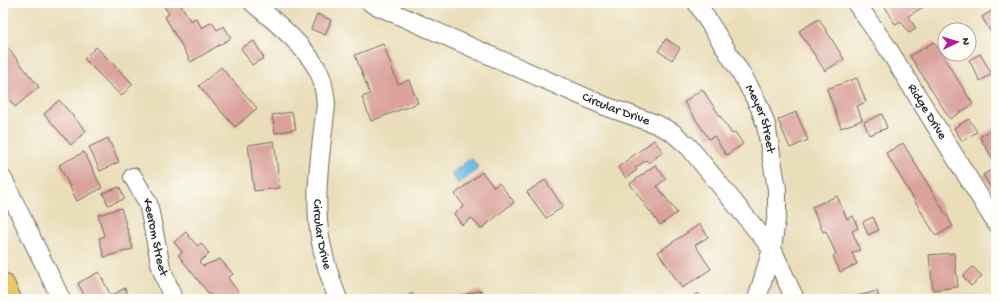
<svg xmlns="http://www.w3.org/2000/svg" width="999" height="302" font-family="'Gochi Hand',sans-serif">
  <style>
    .water { fill: #6bbae5; stroke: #4b7288 }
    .building { fill: #daa29b }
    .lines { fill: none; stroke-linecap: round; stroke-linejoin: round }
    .minor-casing { stroke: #6e6a5d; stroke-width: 20 }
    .highway-casing { stroke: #6e6a5d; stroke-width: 24 }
    .minor { stroke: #fff; stroke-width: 18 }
    .highway { stroke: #ebc669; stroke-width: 22 }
    .labels { text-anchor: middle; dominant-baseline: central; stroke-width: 3; stroke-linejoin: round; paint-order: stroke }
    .street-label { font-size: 13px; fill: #2b2b2b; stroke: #fdfcf7 }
  </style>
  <rect width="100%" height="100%" fill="#fdfcf7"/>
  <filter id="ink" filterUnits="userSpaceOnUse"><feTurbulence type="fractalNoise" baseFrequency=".025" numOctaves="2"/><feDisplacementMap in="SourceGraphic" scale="8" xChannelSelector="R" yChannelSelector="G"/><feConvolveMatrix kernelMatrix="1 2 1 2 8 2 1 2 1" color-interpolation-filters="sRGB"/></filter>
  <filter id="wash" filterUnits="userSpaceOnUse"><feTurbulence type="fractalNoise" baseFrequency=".012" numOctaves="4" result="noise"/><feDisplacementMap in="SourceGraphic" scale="16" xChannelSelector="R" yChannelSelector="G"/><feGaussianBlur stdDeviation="0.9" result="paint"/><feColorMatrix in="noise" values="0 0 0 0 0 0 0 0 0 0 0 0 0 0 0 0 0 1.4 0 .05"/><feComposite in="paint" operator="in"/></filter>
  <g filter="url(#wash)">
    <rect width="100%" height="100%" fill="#eadeba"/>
    <!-- water -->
    <path class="water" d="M471,158L479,168L459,184L451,174Z"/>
    <g id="blocks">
      <!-- building -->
      <path class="building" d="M162,3H185L181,5L190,21L196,18L202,28L212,22L217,30L224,26L231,38L191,62L165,17L169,14Z
        M883,3H920L923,7L908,16L916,29L909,33L901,21L895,24Z
        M996,8V41L982,17Z
        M317,14L331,20L325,35L311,29Z
        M819,19L844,59L825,71L799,31Z
        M666,39L680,48L672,60L658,51Z
        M254,41L264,58L252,65L241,48Z
        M3,42L39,87L15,107L3,92Z
        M934,42L973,104L950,119L910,56Z
        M383,44L398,84L409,80L418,103L371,121L362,97L370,94L355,55Z
        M96,47L133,84L121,96L84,59Z
        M980,54L992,74L980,81L969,60Z
        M221,67L257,108L235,127L199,86Z
        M857,78L866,102L857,106L862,120L841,128L827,89Z
        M702,89L732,134L735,132L743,144L726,155L714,136L709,139L684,102Z
        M59,100L86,131L71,145L44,114Z
        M292,112L296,129L275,133L272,115Z
        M796,112L808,140L790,148L778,120Z
        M882,114L887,128L869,135L864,122Z
        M969,119L977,132L962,141L954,128Z
        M995,127L996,128V165L980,137Z
        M108,138L119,162L100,171L89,147Z
        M654,140L663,152L649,163L646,160L635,168L637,170L626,178L618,167Z
        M274,141L280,188L254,191L248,145Z
        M903,143L953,226L936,236L886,153Z
        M84,152L102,188L77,201L59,165Z
        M655,165L666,179L657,186L677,213L660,225L630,184Z
        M991,170L996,178V196L983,175Z
        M482,172L494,187L499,183L514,202L481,229L472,218L462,225L454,214L464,206L455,194Z
        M545,180L563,207L546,218L527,192Z
        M120,187L124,199L108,205L103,193Z
        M837,196L847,219L853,216L858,228L852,231L860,250L852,253L857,264L840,272L833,256L836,254L826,231L823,232L812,207Z
        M121,208L133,249L104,257L99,238L104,236L98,215Z
        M873,217L879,230L868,235L863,222Z
        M700,224L708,237L695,245L711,269L682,288L658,252Z
        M186,232L197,246L201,243L209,254L199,262L203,266L220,259L233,274L228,278L239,293L231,299H213L178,255L182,252L174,242Z
        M954,253L958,287L933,290L929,255Z
        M973,267L982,276L971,286L963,276Z
        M99,272L111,296L125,288L130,299H86L78,283Z
        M481,290L484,299H460L459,296Z
        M877,291L879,299H855V297Z
        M412,293L416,299H404Z
        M698,293L702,299H689Z"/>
    </g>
  </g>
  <g filter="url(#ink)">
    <use href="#blocks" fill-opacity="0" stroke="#6e6a5d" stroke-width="1"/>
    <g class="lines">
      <defs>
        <g id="minor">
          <path id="s1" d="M253,3C275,21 311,51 321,77C324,85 325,95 326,104C322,143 315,183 318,221C320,246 329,276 338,299"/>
          <path id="s2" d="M371,3L605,106L656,124L672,132L689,147L772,249L757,299"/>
          <path id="s3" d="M697,3L747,83L759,106L766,125L777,189V213L772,249L795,299"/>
          <path id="s4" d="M856,3L887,47L996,223"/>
          <path id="s5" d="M133,177L148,203L161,267L173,299"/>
          <path d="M3,179L61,299"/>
        </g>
        <path id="highway" d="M3,284L10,299"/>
      </defs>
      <!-- minor casing -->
      <use href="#minor" class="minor-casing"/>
      <!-- highway casing -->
      <use href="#highway" class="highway-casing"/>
      <!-- minor -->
      <use href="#minor" class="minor"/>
      <!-- highway -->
      <use href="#highway" class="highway"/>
    </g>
  </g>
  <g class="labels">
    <!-- street labels -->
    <g class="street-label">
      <text stroke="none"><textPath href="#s2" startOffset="267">Circular Drive</textPath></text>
      <text stroke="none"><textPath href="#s4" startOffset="130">Ridge Drive</textPath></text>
      <text stroke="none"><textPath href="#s3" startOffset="133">Meyer Street</textPath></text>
      <text stroke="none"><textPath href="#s1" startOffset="260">Circular Drive</textPath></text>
      <text stroke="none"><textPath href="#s5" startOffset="65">Keerom Street</textPath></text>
    </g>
  </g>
  <!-- margin -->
  <rect width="999" height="302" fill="none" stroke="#fdfcf7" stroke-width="16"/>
  <!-- north arrow -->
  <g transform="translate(957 42) rotate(85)"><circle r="19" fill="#fdfcf7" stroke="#a9a8a5"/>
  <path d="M0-3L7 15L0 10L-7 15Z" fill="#b5179e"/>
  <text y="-6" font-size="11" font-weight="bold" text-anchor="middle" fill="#2b2b2b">N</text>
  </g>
</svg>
